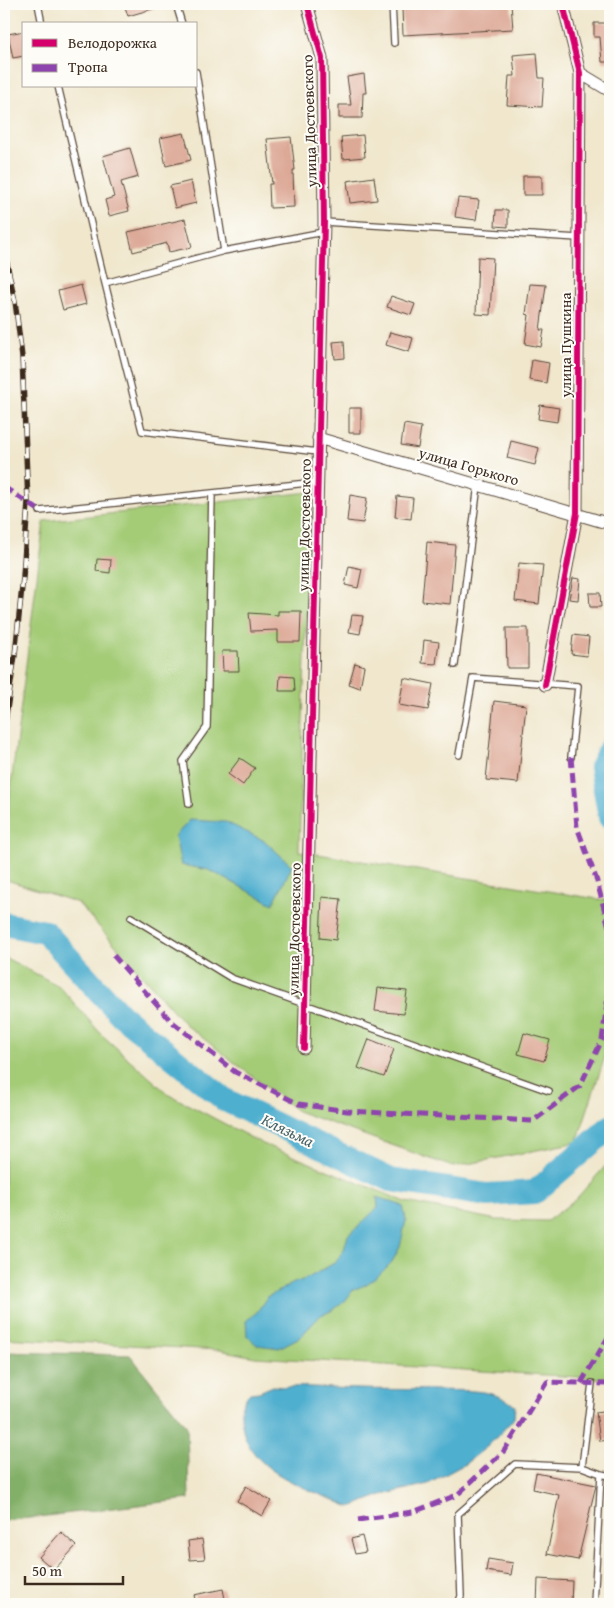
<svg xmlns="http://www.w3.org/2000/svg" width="614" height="1608" font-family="'Gentium Book Plus',serif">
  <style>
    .green { fill: #a4cc77; stroke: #707b4a }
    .forest { fill: #83b068; stroke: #5f6d43 }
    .water { fill: #50afcf; stroke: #466c76 }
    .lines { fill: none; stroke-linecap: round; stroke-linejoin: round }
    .river { stroke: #50afcf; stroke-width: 24 }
    .building { fill: #dda997 }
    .service-casing { stroke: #564638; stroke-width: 8 }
    .minor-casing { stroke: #564638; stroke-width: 13 }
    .service { stroke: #fff; stroke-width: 5.5 }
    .minor { stroke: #fff; stroke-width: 11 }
    .rail-casing { stroke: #3b2a1e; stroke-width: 5.5 }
    .rail { stroke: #fdfcf7; stroke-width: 4; stroke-dasharray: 11; stroke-linecap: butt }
    .quiet { stroke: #8e44ad; stroke-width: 5; stroke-dasharray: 10 5; stroke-linecap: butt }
    .cycleway-casing { stroke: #fdfcf7; stroke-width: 9 }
    .cycleway { stroke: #d6006c; stroke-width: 6 }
    .labels { text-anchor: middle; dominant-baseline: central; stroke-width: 4; stroke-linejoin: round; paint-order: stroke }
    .street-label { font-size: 15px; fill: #3b2a1e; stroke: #fdfcf7 }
    .water-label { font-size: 16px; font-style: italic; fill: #435f65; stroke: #fdfcf7 }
  </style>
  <rect width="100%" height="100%" fill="#fdfcf7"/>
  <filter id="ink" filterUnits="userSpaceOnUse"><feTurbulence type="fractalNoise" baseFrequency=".02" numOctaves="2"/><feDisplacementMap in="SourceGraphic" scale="10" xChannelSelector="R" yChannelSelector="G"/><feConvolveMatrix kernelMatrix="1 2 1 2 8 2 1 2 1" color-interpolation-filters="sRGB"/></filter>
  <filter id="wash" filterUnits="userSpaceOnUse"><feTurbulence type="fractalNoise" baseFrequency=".0096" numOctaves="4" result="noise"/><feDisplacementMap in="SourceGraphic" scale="20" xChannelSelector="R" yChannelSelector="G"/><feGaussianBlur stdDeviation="1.12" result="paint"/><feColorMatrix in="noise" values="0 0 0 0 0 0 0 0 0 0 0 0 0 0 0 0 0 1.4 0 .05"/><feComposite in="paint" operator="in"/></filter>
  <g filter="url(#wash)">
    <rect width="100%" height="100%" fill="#f0e7cd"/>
    <!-- green -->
    <path class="green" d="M310,492L299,851L610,901V1041L577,1142L453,1167L297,1111L186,1025L78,903L4,879V841L44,521Z
      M4,957L59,986L102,1035L168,1094L263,1144L406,1202L497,1220L547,1221L575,1200L610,1161V1379L255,1357L219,1350L4,1338Z"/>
    <!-- forest -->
    <path class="forest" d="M4,1352L130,1355L187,1427L189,1499L4,1521Z"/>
    <!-- water -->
    <path class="water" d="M190,820L226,822L265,841L292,866L273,904L209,870L181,865L175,836Z
      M377,1197L403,1206L406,1220L400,1247L392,1262L377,1277L365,1285L353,1290L346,1300L332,1311L321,1315L300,1337L279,1348L257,1345L247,1336L246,1321L257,1312L267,1297L294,1283L308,1278L336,1262L344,1250L348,1235C361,1226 366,1217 378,1208Z
      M273,1386C287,1388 301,1386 315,1387C356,1390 397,1389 438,1390C456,1391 478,1389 495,1395C502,1397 509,1401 515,1406L514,1418L509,1424L488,1446L465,1464L428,1484L382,1495L350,1507C311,1489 248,1474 242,1424C240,1412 240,1402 250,1393L259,1392Z"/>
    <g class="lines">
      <!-- river -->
      <path class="river" d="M610,749L601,767L610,817
        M4,924L45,932L121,1015L225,1100L391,1180L487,1195L535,1192L610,1127"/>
    </g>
    <g id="blocks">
      <!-- building -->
      <path class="building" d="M124,4H159V7L128,16Z
        M481,4H511L513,29L403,35L402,8Z
        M594,23H610V62H602L600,37H594Z
        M24,31V56L13,58L8,34Z
        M537,53L539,78H544L542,107L507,105L509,76H515L513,55Z
        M364,74L366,93H363L362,118H339V105H351L347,77Z
        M184,133L191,160L166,166L160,138Z
        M363,135L365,157L343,159L341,137Z
        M291,137L295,170H293L294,207L270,208L269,184H272L267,139Z
        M130,148L138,177L121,182L129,211L109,216L105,200L114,197L103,156Z
        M523,176H542V195H523Z
        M374,177L377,200L350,203L347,181Z
        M191,181L196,203L175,208L170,186Z
        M458,198L479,200L476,220L455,217Z
        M496,210H508V227L495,226Z
        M185,219L192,247L169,252L167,243L133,252L128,232Z
        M478,257L493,258L490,315L476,314Z
        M530,284L546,285L540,330H544L541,347L525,344L529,315L526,314Z
        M81,285L86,304L63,310L58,291Z
        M391,296L415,304L411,315L387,307Z
        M390,332L413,338L409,352L386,345Z
        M344,341L345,358L335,359L333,342Z
        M532,360L549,363L546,383L529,380Z
        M540,405L559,408L557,422L538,419Z
        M349,408H361V433H349Z
        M404,424L421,427L418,448L401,445Z
        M511,441L539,448L535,465L507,458Z
        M350,495L367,498L363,523L347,521Z
        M397,496L413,498L411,519L395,517Z
        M427,542L455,545L450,604L422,601Z
        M97,559L111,560L110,573L96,571Z
        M519,563L543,565L539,604L515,601Z
        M349,566L362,569L358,588L345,585Z
        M573,578L580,579L578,600L569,599Z
        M589,593H600L601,607H590Z
        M278,611H301L300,642H278V630L251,631L249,613L278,615Z
        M352,615L363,616L360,634L349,632Z
        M506,628H528V668H507Z
        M573,635L589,637L587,656L571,654Z
        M424,640L439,642L436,664L422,663Z
        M222,651H238L239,671H223Z
        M355,663L364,666L360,688L349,684Z
        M280,676L294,677L295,691H279Z
        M404,678L433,684L428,710L399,705Z
        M494,701L526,705L518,783L486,780Z
        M240,758L255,768L243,785L228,774Z
        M322,897L341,899L336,940L320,938Z
        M378,988L407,991L404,1014L375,1011Z
        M524,1033L550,1040L544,1061L518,1054Z
        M369,1039L394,1049L384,1077L358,1068Z
        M610,1410V1440L600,1441L596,1412Z
        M536,1473L596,1485L578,1560L547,1554L559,1495L533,1489Z
        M246,1486L271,1501L262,1516L237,1501Z
        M61,1532L76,1546L54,1570L39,1557Z
        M362,1536L366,1552L355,1554L351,1539Z
        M202,1539L205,1559L190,1560L188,1541Z
        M488,1559L513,1563L511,1575L486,1571Z
        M538,1579L572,1581L571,1604H537Z
        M223,1589L226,1604H196L194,1595Z"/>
    </g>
  </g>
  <g filter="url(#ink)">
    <use href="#blocks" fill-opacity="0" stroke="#564638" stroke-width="1"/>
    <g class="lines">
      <defs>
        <path id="service" d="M38,4L42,24
          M176,4L182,24
          M392,4L394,43
          M196,72L224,251
          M58,86L105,283L224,251L323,232
          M324,222L578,238
          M105,283L142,431L318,452
          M40,511L317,482
          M455,665L478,485
          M459,755L473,678L578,686L571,757
          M189,804L183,761L207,727L212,493
          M131,917L231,978L549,1091
          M592,1383L582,1467L601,1474
          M458,1604L461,1596L458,1514L515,1464L582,1467
          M594,1604L601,1474L610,1476"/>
        <path id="minor" d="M580,73L610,91
          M318,438L610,524
          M545,685L577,513L580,73L563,4
          M304,1048L324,222L322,58L307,4"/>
      </defs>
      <!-- service casing -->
      <use href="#service" class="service-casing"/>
      <!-- minor casing -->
      <use href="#minor" class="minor-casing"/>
      <!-- service -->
      <use href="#service" class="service"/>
      <!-- minor -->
      <use href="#minor" class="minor"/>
      <defs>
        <path id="rail" d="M4,250L15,301L22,357L28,502L23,577L15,655L4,729"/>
      </defs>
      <!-- rail casing -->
      <use href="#rail" class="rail-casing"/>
      <!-- rail -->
      <use href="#rail" class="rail"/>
      <!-- quiet -->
      <path class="quiet" d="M4,487L40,511
        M571,757L577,827L596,878L610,931
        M113,955L170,1020L235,1072L299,1104L347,1111L533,1121L580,1086L602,1040L610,982
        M581,1383L610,1334
        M358,1520L413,1512L457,1495L504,1451L547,1382L610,1384"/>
      <defs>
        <path id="cycleway" d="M545,685L577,513L580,73L563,4
          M304,1048L324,222L322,58L307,4"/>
      </defs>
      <!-- cycleway casing -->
      <use href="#cycleway" class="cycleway-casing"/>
      <!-- cycleway -->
      <use href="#cycleway" class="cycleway"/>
    </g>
  </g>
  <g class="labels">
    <!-- street labels -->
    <g class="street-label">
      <text transform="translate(309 121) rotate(-92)">улица Достоевского</text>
      <text transform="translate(565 345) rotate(-90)">улица Пушкина</text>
      <text transform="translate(469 466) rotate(16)">улица Горького</text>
      <text transform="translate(304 525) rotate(-89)">улица Достоевского</text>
      <text transform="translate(294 929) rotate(-89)">улица Достоевского</text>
    </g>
    <!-- water labels -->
    <g class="water-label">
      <text transform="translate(288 1130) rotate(26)">Клязьма</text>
    </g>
  </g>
  <!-- margin -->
  <rect width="614" height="1608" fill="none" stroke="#fdfcf7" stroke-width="20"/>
  <!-- legend -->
  <rect x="22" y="22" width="175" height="65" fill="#fdfcf7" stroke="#afa8a0"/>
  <rect x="32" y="39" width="25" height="8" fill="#d6006c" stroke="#afa8a0"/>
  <text x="68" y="48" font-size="15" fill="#3b2a1e">Велодорожка</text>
  <rect x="32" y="64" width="25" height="8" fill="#8e44ad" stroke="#afa8a0"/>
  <text x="68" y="72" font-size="15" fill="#3b2a1e">Тропа</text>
  <!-- scale -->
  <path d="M25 1576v8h98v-8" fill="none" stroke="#3b2a1e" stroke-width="2.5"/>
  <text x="32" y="1576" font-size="15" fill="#3b2a1e" stroke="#fdfcf7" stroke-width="4" paint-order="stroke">50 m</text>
</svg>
